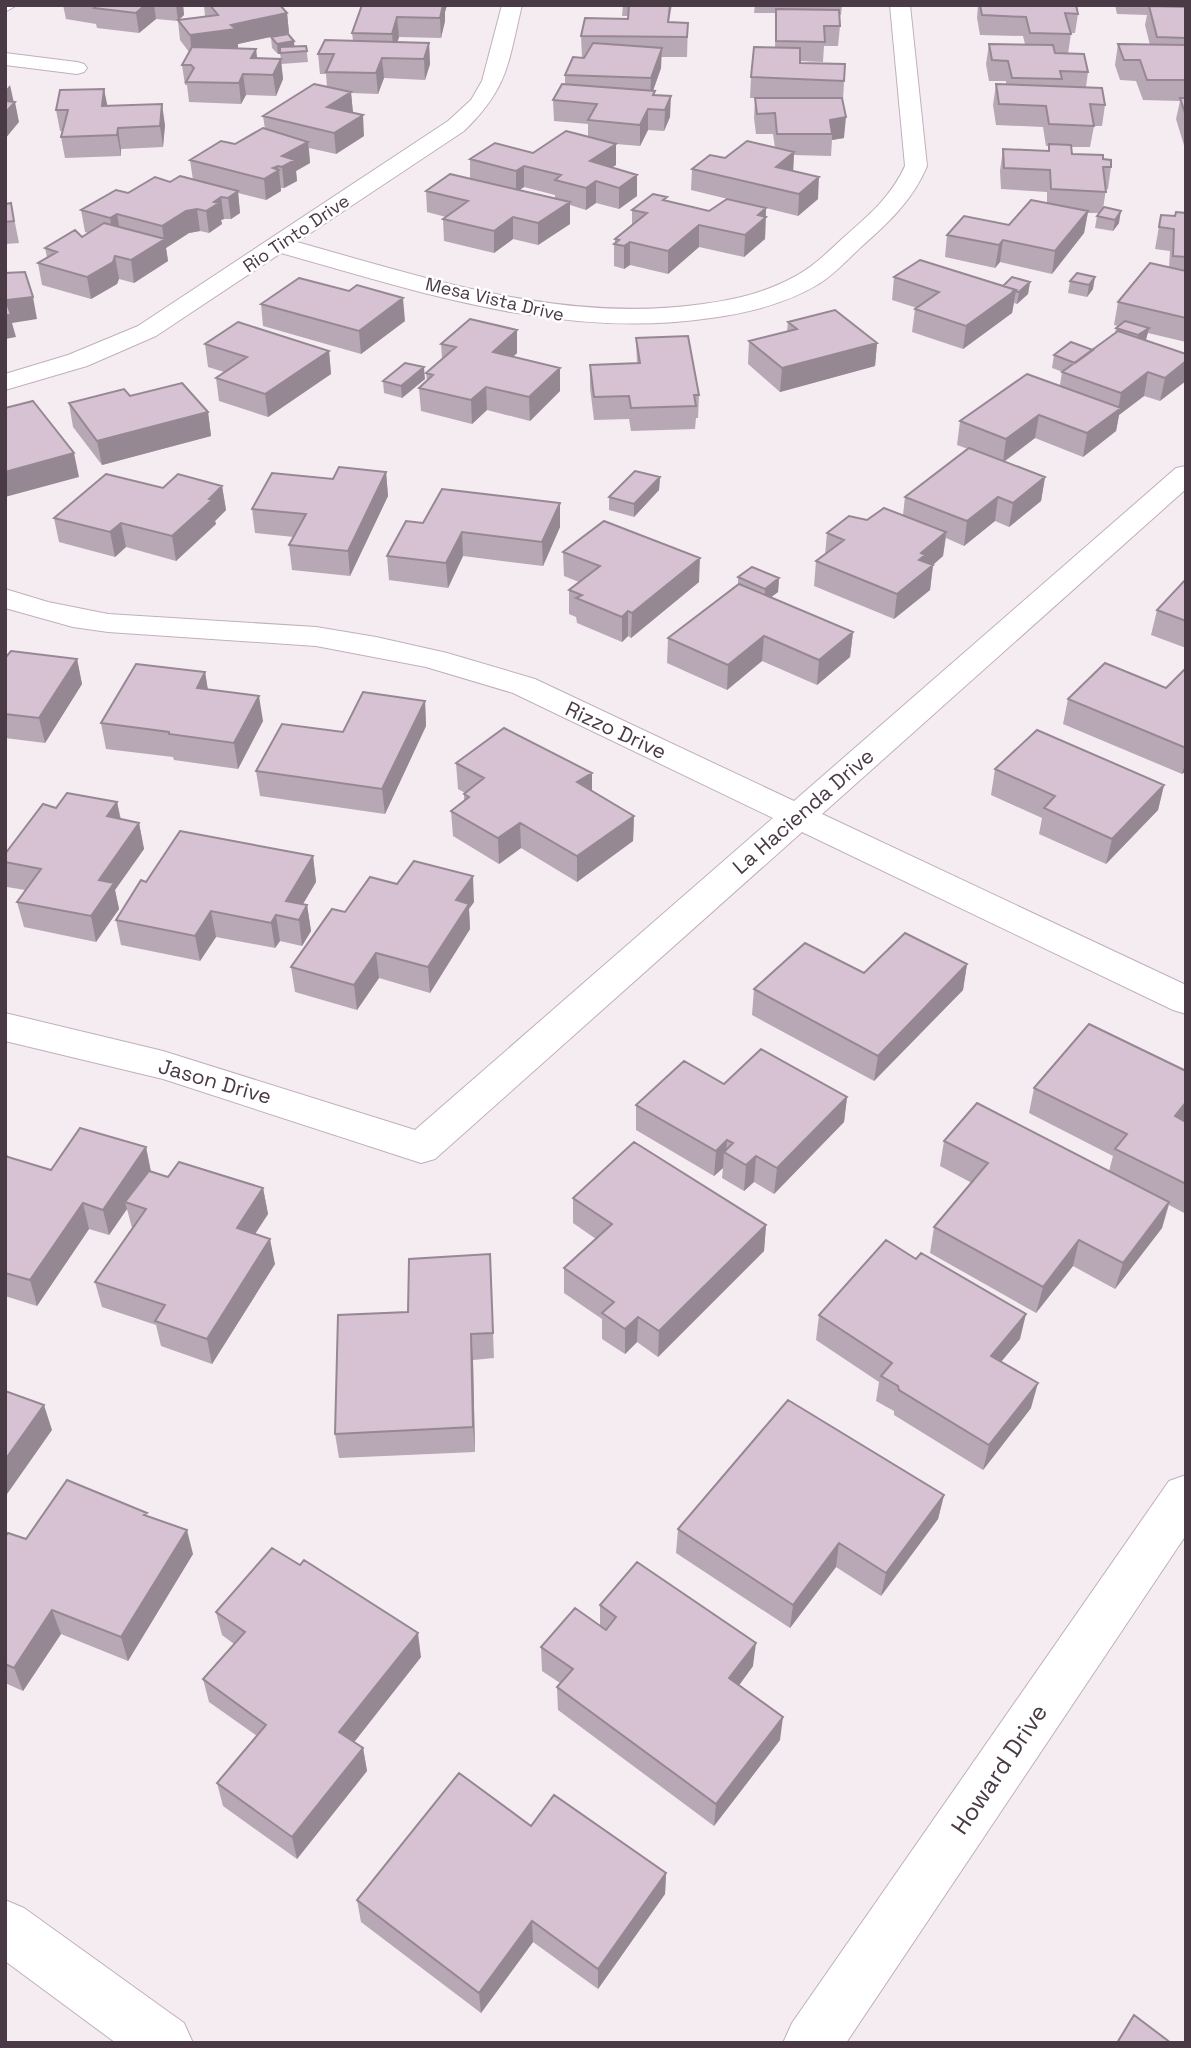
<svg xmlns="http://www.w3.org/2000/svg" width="1191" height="2048" font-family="'Space Grotesk',sans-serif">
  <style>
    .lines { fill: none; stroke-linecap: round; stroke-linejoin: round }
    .minor-casing { stroke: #c0afbc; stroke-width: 2 }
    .tertiary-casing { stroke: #c0afbc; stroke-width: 2 }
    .minor { fill: #fff; fill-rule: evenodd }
    .tertiary { fill: #fff; fill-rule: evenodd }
    .wall { fill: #b8a7b5; fill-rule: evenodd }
    .shaded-wall { fill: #968893 }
    .building { fill: #d6c2d2; stroke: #968893; stroke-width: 2 }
    .labels { text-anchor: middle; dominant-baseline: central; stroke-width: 5; stroke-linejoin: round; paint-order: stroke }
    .far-street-label { font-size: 18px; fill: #493a46; stroke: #fff }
    .street-label { font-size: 21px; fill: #493a46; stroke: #fff }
    .near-street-label { font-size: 24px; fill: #493a46; stroke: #fff }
  </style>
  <rect width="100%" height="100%" fill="#f5ecf2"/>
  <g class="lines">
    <defs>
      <path id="minor" d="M5,5H17L5,12Z
        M502,5H522C508,63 509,87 464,131L297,242C429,279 564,324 703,304C734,300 765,293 794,277C813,267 828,252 843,238C868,216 891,197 905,166L890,5H910L927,166C913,200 888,223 861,247C847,260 834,275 817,285C785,304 747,313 711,318C563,340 422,293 281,253L156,336L87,366L5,390V374L68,355L138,326L448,121L471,100L482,81Z
        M5,53L77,62L84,64L87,68L84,72L77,74L5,65Z
        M1186,466V489L822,814L1186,985V1014L1173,1010L802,832L435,1159L421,1163L163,1079L5,1041V1013L163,1051L415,1130L773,818L513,693L426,667L316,646L108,632L73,627L5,608V589L48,602L108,614L316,627L376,637L447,653L535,679L794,801L1176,468Z
        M5,1900L24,1908L184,2023L193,2043H116L5,1961Z"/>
      <path id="tertiary" d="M1186,1475V1535L846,2043H783L792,2023L1169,1481Z"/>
    </defs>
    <!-- minor casing -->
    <use href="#minor" class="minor-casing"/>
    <!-- tertiary casing -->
    <use href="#tertiary" class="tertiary-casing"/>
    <!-- minor -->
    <use href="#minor" class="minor"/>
    <!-- tertiary -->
    <use href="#tertiary" class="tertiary"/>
  </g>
  <!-- wall -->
  <path class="wall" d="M63,5H183L184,15L178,20L205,16L204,5H280L287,13L289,33L238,44V48L256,49L257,58L281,59L280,54H278L272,48L271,37L294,41V46H306L308,62L281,64L283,79L276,96L246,95L241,104L189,102L187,85H185L182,65L189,52L180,40L178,21L156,19L139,33L97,28L96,24L66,19Z
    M361,5H447L445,12V21L441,38L399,37L397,42L429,43L430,64L425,80L384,78L378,94L351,93L353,113L364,136L336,154L309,148L310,163L296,171L297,181L284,188H281V191L266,200L238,193L240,213L231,219H224L221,220L222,224L209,233L200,231L189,233L166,248L168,261L134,283L119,279L117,284L91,299L42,285L38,263L47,257L45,248L82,237L88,233L85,232L81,210L128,193L170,182L193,180L190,160L235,144L265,129L263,116L327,87L326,74H320L318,54L353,41L352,33L362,8Z
    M623,5H672L669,22L688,23L687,57H661V68L653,91H655V95L670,117L664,131L648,130L640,146L616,144V165L612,167L637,196L619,209L596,203L586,210L570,205V224L538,245L513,239L494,253L444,241L443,219L446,217L427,212L426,191L470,178V159L533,153L588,137V124L554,121L553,100L565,84V75L585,57H582L581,36L628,19V16H622ZM524,187L555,195V198L520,190Z
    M755,5H842L841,15H839L840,26L838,46H824L823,62L800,61V63L844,81L843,100L844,138L832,140L831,156L794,155L793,171L818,199L798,216L766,208L765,239L744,257L699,247L668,274L630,265L624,269L614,266V244L615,242V239L632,225V210L667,201L709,211L732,200L691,190L692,169L725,158L775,148L773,134H756L754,118L755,98H750L751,77L775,48L776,13H754Z
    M978,5H1076L1078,14L1075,33H1071L1068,54L1088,72L1086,87L1105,105L1102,126H1094L1090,147H1071L1072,154L1103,159L1111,167L1108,189H1106L1103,209L1119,223L1113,231L1095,228L1097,216L1099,213H1088L1084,233L1052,274L1000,262L995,268L945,257L947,235L1009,225L1047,203V192L1001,189L1000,171L1003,149L1048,151L1049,146H1046L1043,127L996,125L993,105L996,84L1006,85V81H989L986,64L989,44H1025L1023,36L980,35L977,18Z
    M1115,5H1158L1186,7V152L1176,119L1180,101L1143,100L1136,81L1120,80L1115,65L1118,44L1150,45L1145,25L1147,15L1117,14Z
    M104,89L107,106L165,125L163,147L121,149V156L65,158L61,137L63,131H60L56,110Z
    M11,203L19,243L5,244V204Z
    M1186,213V342L1148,333L1145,340L1186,354L1160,401L1144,396L1119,415L1116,431L1083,457L1035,438L1004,462L1045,477L1041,501L1009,527L995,521L964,546L946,538L943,556L933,565L930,590L894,619L814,586L816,561L825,555L827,533L867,520L903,515L905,497L968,449L957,445L960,421L1060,385L1062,372H1063L1052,368L1054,355L1093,350L1115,334L1116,328L1118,326L1114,325L1118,302L1169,268L1170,251L1155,249L1161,215L1175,216Z
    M1077,273L1093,289L1087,297L1068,293L1070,281Z
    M894,277L1003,286L1030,282L1028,294L1017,304L1014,303L1012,313L963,349L912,332L915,309L917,308L892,300Z
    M261,304L405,321L361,354L263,326Z
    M788,322L877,343L875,366L780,392L748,364L749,341L787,331Z
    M517,330V353L513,357L560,391L530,421L487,410L472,424L421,411L419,388L427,381L426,373L442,359L441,344Z
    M636,338L699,395L698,418H696L695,429L631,431L629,419L594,420L590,388V365L637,364Z
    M205,344L329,351L331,374L268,417L219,401L216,378L224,372L208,367Z
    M425,379L402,398L384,393L383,381Z
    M69,403L208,412L211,436L102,465L73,427Z
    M386,472L388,496L350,576L292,570L289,545L294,537L255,533L252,509L333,479Z
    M660,477L659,490L634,517L609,510V497Z
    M222,486L226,510L215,521L216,524L176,561L126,547L115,557L59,542L54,518Z
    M423,523L560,527L543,566L463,556L448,588L389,580L387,556Z
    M563,552L699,582L631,638L628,636L622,642L577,623L576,617L569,614V590L579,582L564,576Z
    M738,577L779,578L778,592L771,597L853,632L850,657L817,685L762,661L727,690L667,663L668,638L738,585Z
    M1186,579V648L1151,635L1157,610Z
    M5,658L77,659L82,684L45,743L5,738Z
    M1186,668V771L1182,774L1063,724L1068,699L1166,688Z
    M205,672L208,690L263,721L238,769L174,760L173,757L106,749L101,723Z
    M425,701L426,726L385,814L260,796L256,771Z
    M456,763L592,791L634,816L633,841L577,882L521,848L499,864L453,836L451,811L464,801V794L465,793L458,789Z
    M995,769L1164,785L1158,810L1106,864L1039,834L1042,818L991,795Z
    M117,802L121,819L139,823L144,849L115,890L119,909L96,942L24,927L17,902L25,890L7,887L5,881V862L56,808Z
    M313,856L316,882L303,904L307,905L311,931L302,946L280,941L275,948L216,937L200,961L121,945L116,920L146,882Z
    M474,902L469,909L470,929L430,993L379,978L357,1010L295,992L291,967L345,912Z
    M967,964L963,990L874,1081L752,1015L754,989L864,973Z
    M1186,1071V1118L1184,1121L1186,1122V1214L1169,1205L1162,1228L1115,1289L1073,1266L1036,1313L930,1253L934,1227L972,1183L940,1166L944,1141L1109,1171L1113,1156L1029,1113L1034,1088Z
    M724,1084L847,1097L844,1122L774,1194L754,1182L744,1191L722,1178L723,1168L714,1176L636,1130V1105Z
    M146,1147L151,1171L168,1177L263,1188L268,1214L255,1234L275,1264L212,1364L161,1346L156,1325L102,1307L95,1282L132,1228L127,1209L109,1235L89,1229L37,1306L5,1296V1152L9,1157L51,1170Z
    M573,1198L766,1225L764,1251L658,1357L637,1342L625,1354L602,1339V1319L564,1293V1268L596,1239L573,1223Z
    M490,1254L494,1358L473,1360L475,1452L339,1458L335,1434L408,1312Z
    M819,1315L1020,1339L1001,1362L1031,1408L983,1470L894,1415V1411L876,1401L879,1382L816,1340Z
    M944,1495L938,1519L881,1596L836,1567L790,1628L676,1553L678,1529Z
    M148,1516L193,1554L128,1661L61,1634L23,1691L5,1683V1537L26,1539Z
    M600,1605L753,1666L739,1685L780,1740L714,1826L558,1710L557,1687L560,1683L542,1671L541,1647L600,1626Z
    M216,1612L421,1657L354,1742L363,1748L367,1771L297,1859L223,1806L217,1783L257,1736L209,1702L203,1679L234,1644L222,1635Z
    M531,1826L666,1873L665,1894L598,1989L533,1942L481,2013L361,1922L357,1900Z"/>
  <!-- shaded-wall -->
  <path class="shaded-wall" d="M145,5H154L156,19L139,33L136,13Z
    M176,5H183L184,15L178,21Z
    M443,5H447L445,12V21L441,38L440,18Z
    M287,13L289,33L238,44V49L192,55L190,35L231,25Z
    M397,17L399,37L394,54L392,34Z
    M294,41L295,52L280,53V54H278L277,44Z
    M429,43L430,64L425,80L424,59Z
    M662,48L661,68L650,99L651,78Z
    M256,49L258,69L251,58Z
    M382,58L384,78L378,94L376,73Z
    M281,59L283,79L276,96L273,75Z
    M243,74L246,95L241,104L239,83Z
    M10,85L14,103L15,102L19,122L5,139V91Z
    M104,89L108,109L102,106Z
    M351,92L353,113L327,107Z
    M671,96L670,117L664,131L665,110Z
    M162,104L165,125L163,147L160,126Z
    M648,109V130L640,146V125Z
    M363,115L364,136L336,154L334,133Z
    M846,117L844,138L832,140V134L830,120Z
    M118,128L121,149V156L117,135Z
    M308,142L310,163L296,171L297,181L284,188L282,167V156Z
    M616,144V165L590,182V161Z
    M794,152L793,173L776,167Z
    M278,166V170H279L281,191L266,200L264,179L273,168Z
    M524,166V187L516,192V171Z
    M637,175V196L619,209V188Z
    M819,177L818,199L798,216L799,194Z
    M596,181V203L586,210V188Z
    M238,191L240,213L231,219L228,198Z
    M221,197L224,219L221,220L222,224L209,233L206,211L214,202Z
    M570,202V224L538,245V223Z
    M766,208L765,239L744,257L745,235L758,215Z
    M197,209L200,231L189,233L166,248L168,261L134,283L131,260L164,240L162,226L186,211Z
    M1088,211L1084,233L1052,274L1055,251Z
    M1121,211L1119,223L1113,231L1115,220Z
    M117,214L121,236L114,240L110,218Z
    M513,217V239L494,253V231Z
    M699,225V247L668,274V251Z
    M1003,240L1000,262L995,268L999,245Z
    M630,242V265L624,269V246Z
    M115,256L119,279L117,284L91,299L87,277Z
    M1095,277L1093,289L1087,297L1089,285Z
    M1030,282L1028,294L1017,304L1019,292Z
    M1016,290L1012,313L963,349L966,326Z
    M33,297L37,319L12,323L16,337L5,339L6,300Z
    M403,298L405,321L361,354L359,331Z
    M1149,328L1146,340L1138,345H1136L1138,335Z
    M517,330V353L494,375L493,352Z
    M877,343L875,366L780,392L782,368Z
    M329,351L331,374L268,417L265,394Z
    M1186,361V381L1160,401L1165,378Z
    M424,367L425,379L402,398L401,386Z
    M560,368V391L530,421L529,397Z
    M1148,372L1144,396L1119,415L1116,431L1083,457L1087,433L1118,410L1121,393Z
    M486,387L487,410L472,424L471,400Z
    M208,412L211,436L102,465L97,441Z
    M1039,415L1035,438L1003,462L1006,439Z
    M74,453L79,477L5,497V472Z
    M386,472L388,496L350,576L348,551Z
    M660,477L659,490L634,517V504Z
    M1045,477L1041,501L1009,527L1013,503Z
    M222,486L226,510L215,521L216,524L176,561L172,536Z
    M998,497L995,521L964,546L967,521Z
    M560,503V527L543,566L542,542Z
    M121,523L126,547L115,557L110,532Z
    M462,532L463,556L448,588L446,563Z
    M946,532L943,556L928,569L933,565L930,590L894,619L897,594L921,553Z
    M700,558L699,582L631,638L632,613Z
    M779,578L778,592L765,602V589Z
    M628,611V636L622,642V617Z
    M853,632L850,657L817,685L819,660Z
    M764,636L762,661L727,690L728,665Z
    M77,659L82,684L45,743L39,718Z
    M205,672L209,697L197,688Z
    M259,696L263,721L238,769L234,743Z
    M425,701L426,726L385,814L382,789Z
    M1186,761V771L1182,774Z
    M592,773V798L577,782Z
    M1164,785L1158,810L1106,864L1112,839Z
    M117,802L122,828L107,816Z
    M634,816L633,841L577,882V856Z
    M139,823L144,849L115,890L119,909L96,942L91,916L99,880Z
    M520,823L521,848L499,864L498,838Z
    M313,856L316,882L294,919L286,901Z
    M473,876L474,902L469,909L470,929L430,993L428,967L456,900Z
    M307,905L311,931L302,946L299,920Z
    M211,911L216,937L200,961L195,936Z
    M276,915L280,941L275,948L271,923Z
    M376,953L379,978L357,1010L354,985Z
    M967,964L963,990L874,1081L878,1056Z
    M847,1097L844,1122L774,1194L777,1168Z
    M1186,1102V1118L1167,1142L1175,1116Z
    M727,1140L726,1154L724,1152L723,1168L714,1176L716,1151Z
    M146,1147L151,1173L125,1202L127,1209L109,1235L103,1210Z
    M756,1156L754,1182L744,1191L746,1165Z
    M263,1188L268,1214L242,1254L237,1228Z
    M1169,1202L1162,1228L1115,1289L1123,1263Z
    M83,1203L89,1229L37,1306L30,1280Z
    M766,1225L764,1251L658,1357L659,1331Z
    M270,1239L275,1264L212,1364L207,1339Z
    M1079,1240L1073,1266L1036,1313L1043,1287Z
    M1026,1314L1020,1339L985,1381L991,1356Z
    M638,1317L637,1342L625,1354V1329Z
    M471,1334L473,1360L475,1452L473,1427Z
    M1038,1383L1031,1408L983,1470L989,1445Z
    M44,1405L52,1430L5,1497V1460Z
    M944,1495L938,1519L881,1596L886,1573Z
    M187,1530L193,1554L128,1661L121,1637Z
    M839,1543L836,1567L790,1628L793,1605Z
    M52,1610L61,1634L23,1691L14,1668Z
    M418,1633L421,1657L344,1755L339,1732Z
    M756,1643L753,1666L727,1702L729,1678Z
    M783,1717L780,1740L714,1826L716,1804Z
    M363,1748L367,1771L297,1859L292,1837Z
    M666,1873L665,1894L598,1989V1969Z
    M532,1921L533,1942L481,2013L479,1993Z"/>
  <!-- building -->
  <path class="building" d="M97,5H145L136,13L94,8Z
    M210,5H280L287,13L231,25L236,29L190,35L178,20L218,15Z
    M362,5H443L440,18L397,17L392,34L352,33Z
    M629,5H670L668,22L688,23L687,37L581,36L585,18L628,19Z
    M980,5H1076L1078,14L1065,13L1071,34L1030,33L1026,17L982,15Z
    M1149,6L1186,7V38L1157,37Z
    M776,9L839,10L840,26H824L825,42L776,41Z
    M288,34L294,41L277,44L271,37Z
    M325,40L429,43L424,59L382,58L376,73L326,72L334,54H318Z
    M593,43L662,48L651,78L565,75L573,57L584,58Z
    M989,44L1053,45L1055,53L1084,54L1088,72L1060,71L1062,79L1012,78L1008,61L992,60Z
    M1118,44L1186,45V63H1185L1186,80H1147L1140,60H1124Z
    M306,46L307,51L280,53V47Z
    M192,47L256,49L251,58L281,59L273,75L243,74L239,83L186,82L194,68L191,65H182Z
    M754,47L800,48V63L845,64L844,81L751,77Z
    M314,84L351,92L327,107L363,115L334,133L263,116Z
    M562,84L655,91L653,95L671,96L665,110L648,109L640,125L588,120L597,104L553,100Z
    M996,84L1102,88L1105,105L1090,104L1094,126L1049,124L1046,106L999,104Z
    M104,89L102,106L162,104L160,126L118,128L117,135L61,137L68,110H56L60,90Z
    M755,98H842L846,117L830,120L832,134H777L775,113L757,114Z
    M1180,98H1186V116Z
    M5,101L15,102L5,113Z
    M263,128L308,142L282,156L295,160L282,167L278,166L273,168L279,170L264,179L190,160L221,141L235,144Z
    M566,131L616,144L590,161L637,175L619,188L596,181L586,188L555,180L561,175L524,166L516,171L470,159L495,143L533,153Z
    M747,141L794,152L776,167L819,177L799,194L692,169L710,155L725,158Z
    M1049,144L1071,145L1072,154L1103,155V159L1111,160V167H1103L1106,192L1051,189L1050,170L1004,168L1003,149L1049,151Z
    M450,174L570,202L538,223L513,217L494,231L443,219L468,201L426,191Z
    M180,176L238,191L228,198L221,197L214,202L219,203L206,211L197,209L186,211L162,226L117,214L110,218L81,210L116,190L128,193L155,177L170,182Z
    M653,194L667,197L663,200L709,211L727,199L766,208L758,215L766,217L745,235L699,225L668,251L630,242L624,246L614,244L619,240L615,239L647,213L632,210Z
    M1031,200L1088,211L1055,251L1003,240L999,245L947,235L964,216L1009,225Z
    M11,203L14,221L5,222V204Z
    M1104,207L1121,211L1115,220L1097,216Z
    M1176,212L1186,213V257L1173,256L1174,229L1159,227L1161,215L1175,216Z
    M104,223L165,239L131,260L115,256L113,262L87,277L38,263L57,252L45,248L75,230L82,237Z
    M920,260L1016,290L966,326L915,309L939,292L894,277Z
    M1150,263L1186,271V318L1118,302Z
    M25,272L33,297L6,300L11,315H5V273Z
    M1077,273L1095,277L1089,285L1070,281Z
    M1012,277L1030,282L1019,292L1014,291L1016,290L1003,286Z
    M299,278L349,291L357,285L403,298L359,331L261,304Z
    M835,310L877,343L782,368L749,341L797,329L788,322Z
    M470,319L517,330L493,352L560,368L529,397L486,387L471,400L419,388L433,375L426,373L456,347L441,344Z
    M1125,321L1149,328L1138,335L1116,328Z
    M238,322L329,351L265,394L216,378L247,357L205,344Z
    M1118,331L1186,354V361L1165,378L1148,372L1121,393L1062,372Z
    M688,336L699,395H694L696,406L631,408L629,396L594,397L590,365L640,363L636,338Z
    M1071,342L1093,350L1075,363L1054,355Z
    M405,363L424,367L401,386L383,381Z
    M1027,374L1121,408L1087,433L1039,415L1006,439L960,421Z
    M182,383L208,412L97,441L69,403L124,389L130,396Z
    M33,401L74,453L5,472V408Z
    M969,448L1045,477L1013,503L998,497L967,521L905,497Z
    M339,467L386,472L348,551L289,545L306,514L252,509L272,473L333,479Z
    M635,471L660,477L634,504L609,497Z
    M106,474L163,488L178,474L222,486L209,499L212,500L172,536L121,523L110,532L54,518Z
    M442,489L560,503L542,542L462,532L446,563L387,556L406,521L423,523Z
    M884,508L946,532L921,553L925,555L919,560L933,565L897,594L816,561L844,540L827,533L849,516L867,520Z
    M604,521L700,558L632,613L628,611L622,617L576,598L582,595L569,590L600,566L563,552Z
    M752,567L779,578L765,589L738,577Z
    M1186,579V621L1157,610Z
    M739,584L853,632L819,660L764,636L728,665L668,638Z
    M11,651L77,659L39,718L5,714V658Z
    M1105,663L1166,688L1186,668V748L1068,699Z
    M136,664L205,672L197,688L259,696L234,743L169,734V732L101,723Z
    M363,692L425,701L382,789L256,771L282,724L343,732Z
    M504,728L592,773L577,782L634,816L577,856L520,823L498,838L451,811L469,797L464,794L484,778L456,763Z
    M1037,730L1164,785L1112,839L1044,808L1055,796L995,769Z
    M67,793L117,802L107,816L139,823L99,880L114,883L91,916L17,902L41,869L5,862V854L43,804L56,808Z
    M180,831L313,856L286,901L307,905L299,920L276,915L271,923L211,911L195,936L116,920L141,880L146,882Z
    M414,861L473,876L456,900L469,904L428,967L376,953L354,985L291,967L332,909L345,912L370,877L397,884Z
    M905,933L967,964L878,1056L754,989L805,943L864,973Z
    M1089,1024L1186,1071V1102L1175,1116L1186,1122V1184L1115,1149L1127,1134L1034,1088Z
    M761,1049L847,1097L777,1168L756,1156L746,1165L724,1152L733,1143L727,1140L716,1151L636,1105L684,1061L724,1084Z
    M977,1103L1169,1202L1123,1263L1079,1240L1043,1287L934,1227L988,1163L944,1141Z
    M80,1128L146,1147L103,1210L83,1203L30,1280L5,1273V1156L51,1170Z
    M634,1142L766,1225L659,1331L638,1317L625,1329L602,1313L614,1302L564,1268L612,1224L573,1198Z
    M179,1162L263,1188L237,1228L270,1239L207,1339L155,1321L165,1305L95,1282L146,1209L125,1202L149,1171L168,1177Z
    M886,1240L916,1259L921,1253L1026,1314L991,1356L1038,1383L989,1445L899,1390L898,1386L881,1376L892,1363L819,1315Z
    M490,1254L493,1333L471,1334L473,1427L335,1434L338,1315L408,1312L409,1259Z
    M5,1391L44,1405L5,1460Z
    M788,1400L944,1495L886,1573L839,1543L793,1605L678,1529Z
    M67,1480L147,1513L144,1515L187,1530L121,1637L52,1610L14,1668L5,1664V1537L8,1533L26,1539Z
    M272,1548L300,1565L304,1560L418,1633L339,1732L363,1748L292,1837L217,1783L266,1725L203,1679L245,1632L216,1612Z
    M637,1562L756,1643L729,1678L783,1717L716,1804L557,1687L573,1669L541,1647L575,1608L606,1630L616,1617L600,1605Z
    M459,1773L531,1826L554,1795L666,1873L598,1969L532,1921L479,1993L357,1900Z
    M1134,2015L1171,2043H1117Z"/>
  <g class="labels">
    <!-- far-street labels -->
    <g class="far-street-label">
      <text transform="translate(296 233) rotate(-34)">Rio Tinto Drive</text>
      <text transform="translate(495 299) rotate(13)">Mesa Vista Drive</text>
    </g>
    <!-- street labels -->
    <g class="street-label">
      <text transform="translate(616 730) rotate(25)">Rizzo Drive</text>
      <text transform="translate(803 811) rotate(-41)">La Hacienda Drive</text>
      <text transform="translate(215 1081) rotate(16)">Jason Drive</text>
    </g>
    <!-- near-street labels -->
    <g class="near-street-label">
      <text transform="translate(999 1769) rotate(-56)">Howard Drive</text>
    </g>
  </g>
  <!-- border -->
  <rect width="1191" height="2048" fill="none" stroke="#493a46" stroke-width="14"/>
</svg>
